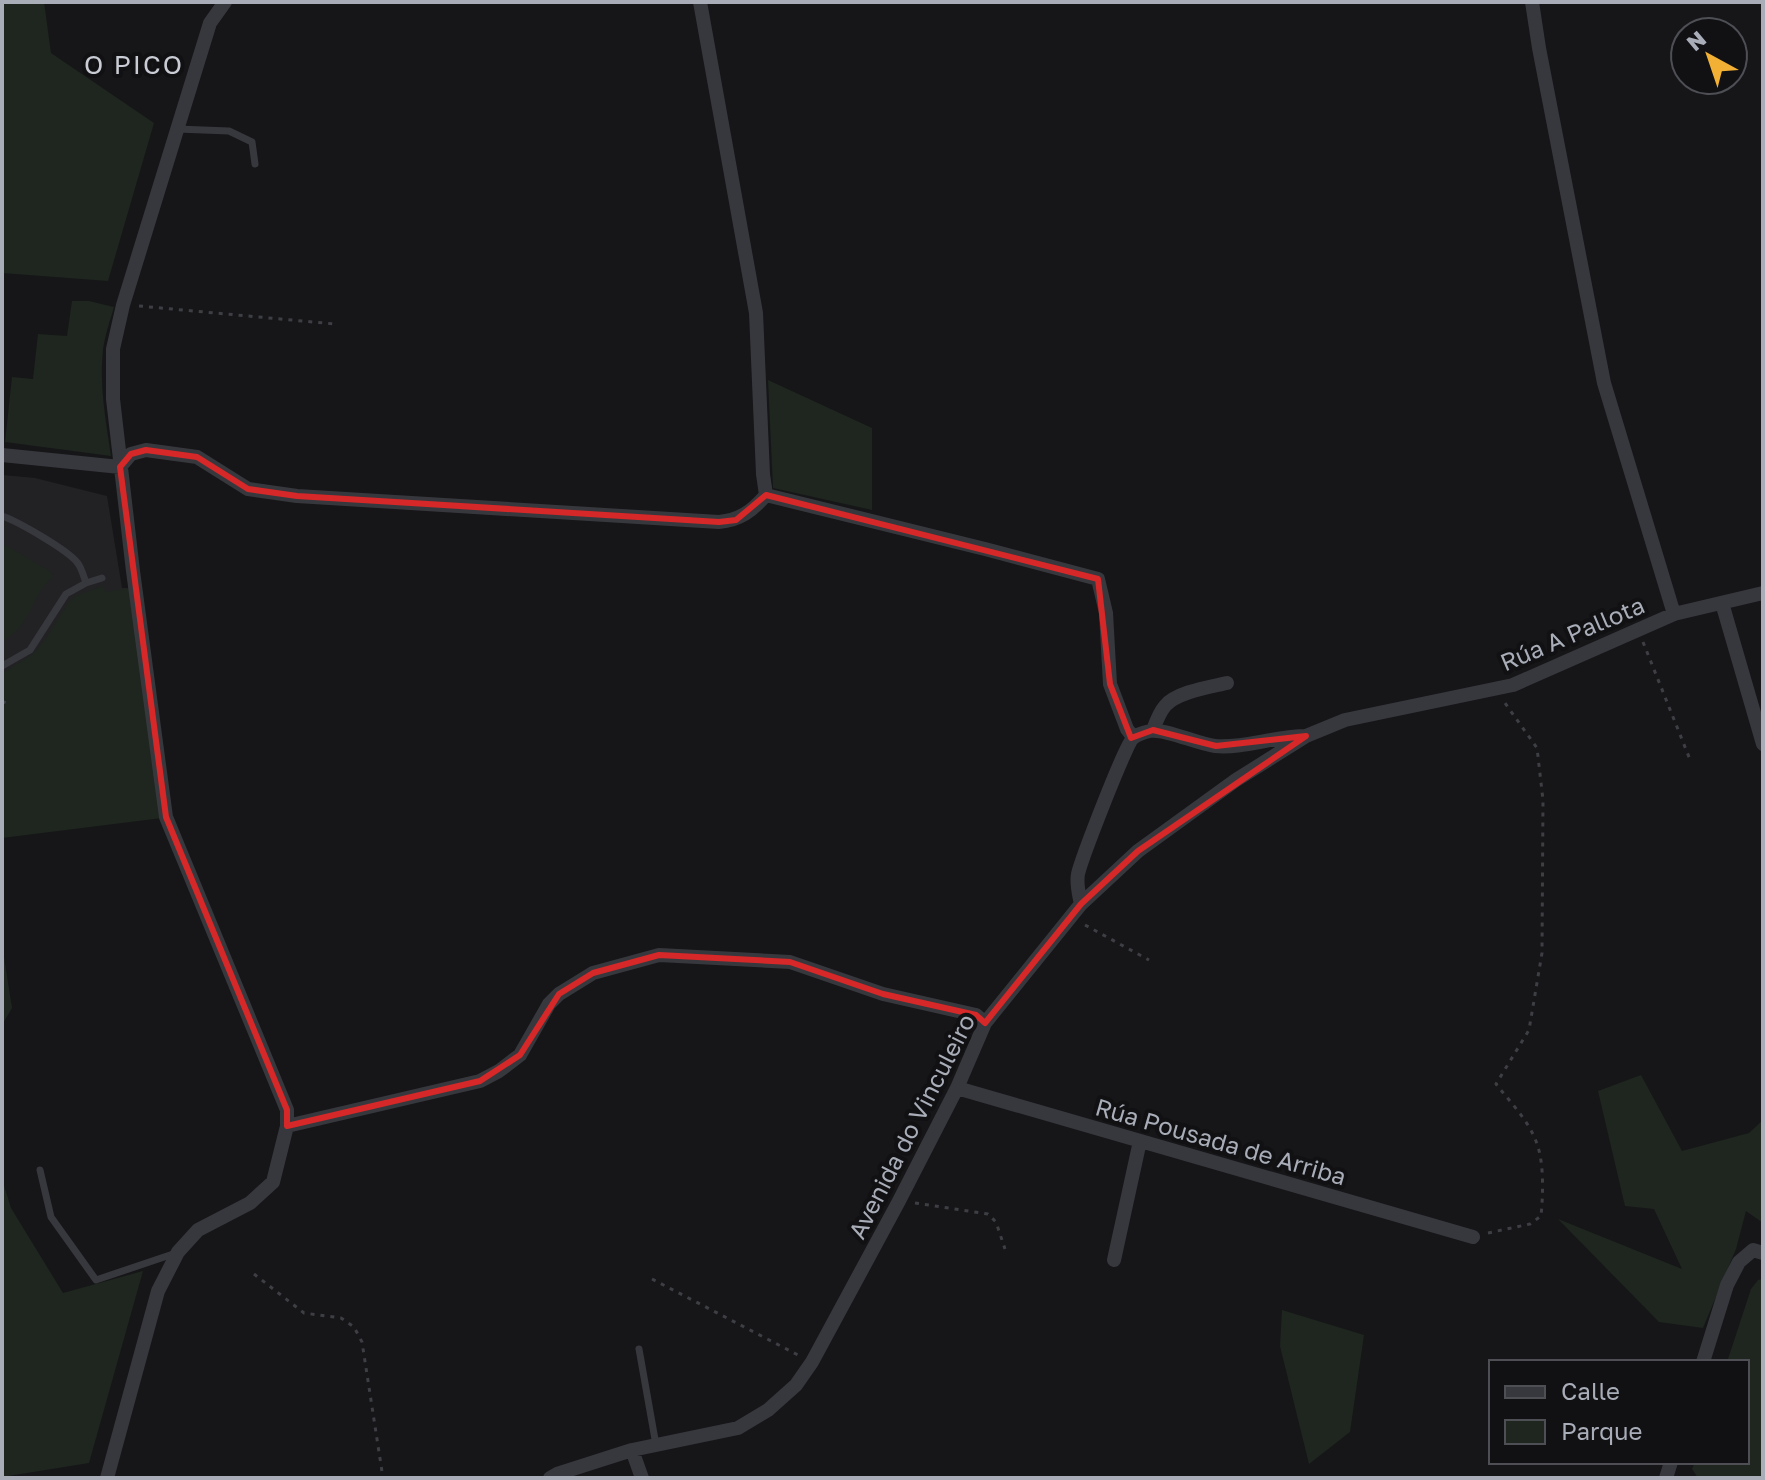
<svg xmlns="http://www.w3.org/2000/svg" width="1765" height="1480" font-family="'Golos Text',sans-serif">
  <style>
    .built { fill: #222225 }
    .green { fill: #1e261f }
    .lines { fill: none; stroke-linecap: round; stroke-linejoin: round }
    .path { stroke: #3d3f44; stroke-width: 3; stroke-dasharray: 4 6; stroke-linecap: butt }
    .lane { stroke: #37383d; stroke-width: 7 }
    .street { stroke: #37383d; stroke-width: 14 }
    .marked { fill: none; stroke: #d62828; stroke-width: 6; stroke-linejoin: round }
    .labels { text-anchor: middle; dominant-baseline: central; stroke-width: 8; stroke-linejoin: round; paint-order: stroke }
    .street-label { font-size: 24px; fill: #a8adb8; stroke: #111113 }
    .neighbourhood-label { font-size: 26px; letter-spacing: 2px; fill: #c9ccd4; stroke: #111113 }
  </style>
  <rect width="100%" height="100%" fill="#161618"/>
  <!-- built -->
  <path class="built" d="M2,475L35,478L107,496L122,588H130L2,838Z"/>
  <!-- green -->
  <path class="green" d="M2,2H44L51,53L154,123L108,281L2,273Z
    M72,301H89L114,307C110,321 105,335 103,350C99,385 106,421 111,456L5,442L12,377L33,379L38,334L67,336Z
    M768,380L872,428V510L773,488Z
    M2,543L51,572L53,577C38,589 35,604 25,620C20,629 11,636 2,642Z
    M103,586L105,592L130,588L162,818L2,838V674L33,654L46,639L68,603L76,596Z
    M2,944L12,1008L2,1025Z
    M1641,1075L1682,1151L1749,1133L1763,1120V1223L1746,1211L1736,1249L1703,1328L1659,1322L1558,1219L1682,1269L1654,1209L1625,1206L1598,1091Z
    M2,1179L11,1208L63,1293L143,1271L89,1463L2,1477Z
    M1763,1279V1478H1698L1692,1469L1695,1462H1747V1362H1727L1751,1289L1758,1280Z
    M1282,1310L1364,1335L1350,1432L1309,1464L1280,1346Z"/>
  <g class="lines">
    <!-- path -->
    <path class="path" d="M139,306L335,324
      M1643,642L1691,762
      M2,701L8,704
      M1085,925L1149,960
      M915,1203L988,1214L996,1222L1005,1249
      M1488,1233L1530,1224L1541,1216C1543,1196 1544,1166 1538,1147C1531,1123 1511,1103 1496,1084L1529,1030L1542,953L1543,800L1537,748L1505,703
      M254,1274L304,1313L341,1318L354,1327L362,1342L383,1478
      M652,1279L798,1355"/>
    <!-- lane -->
    <path class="lane" d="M177,129L229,131L252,142L255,164
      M2,516C17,521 72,552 79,565C82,570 84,577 86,583
      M2,666L30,650L66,594L86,583L102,578
      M40,1170L51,1217L96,1280L176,1253
      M639,1349L656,1445"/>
    <!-- street -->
    <path class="street" d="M1532,2L1539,48L1604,383L1674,614
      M2,455L120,467L131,454L146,450L197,457L248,489L297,496L719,522C740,520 752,511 766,495L763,474L756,313L700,2
      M766,495L985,549L1098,579L1106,613L1110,684L1127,729L1133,737
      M1722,603L1763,744
      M1153,730C1156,722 1159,713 1165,706C1176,692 1210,687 1227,683
      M1081,904C1079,894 1076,884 1078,874C1081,860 1126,743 1133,738C1136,735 1145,732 1150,731C1165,728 1197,744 1215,746C1241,749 1276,736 1305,736
      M957,1088L1473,1237
      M287,1126L480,1081L499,1071L520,1055L549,1004L559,994L593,973L659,955L790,962L883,994L976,1015L985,1023
      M1114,1260L1140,1141
      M1703,1362L1727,1285L1739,1262L1753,1250L1763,1253
      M632,1450L642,1478
      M107,1478L158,1291L178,1252L198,1230L250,1203L273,1182L287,1126V1110L166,817L133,571L113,399V349L123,305L210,23L225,2
      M550,1478L557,1474L632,1450L738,1428L768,1410L796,1385L812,1362L899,1201L957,1088L985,1023L1081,904L1138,851L1236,780L1306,736L1345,720L1513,685L1674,614L1763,593
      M1666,1478L1671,1462"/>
  </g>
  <!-- marked area -->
  <path class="marked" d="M146,450L197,457L248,489L297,496L719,522L736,520L766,495L1098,579L1110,684L1131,738L1153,730L1216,746L1306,736L1138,851L1081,904L985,1023L976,1015L883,994L790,962L659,955L593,973L559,994L520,1055L480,1081L287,1126V1110L166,817L120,467L131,454Z"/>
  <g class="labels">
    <!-- street labels -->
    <g class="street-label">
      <text transform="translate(1572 633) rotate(-23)">Rúa A Pallota</text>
      <text transform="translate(911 1126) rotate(-63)">Avenida do Vinculeiro</text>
      <text transform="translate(1221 1141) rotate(16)">Rúa Pousada de Arriba</text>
    </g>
    <!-- neighbourhood labels -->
    <g class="neighbourhood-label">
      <text x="134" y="64">O PICO</text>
    </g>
  </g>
  <!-- border -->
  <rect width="1765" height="1480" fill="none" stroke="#a8adb8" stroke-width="8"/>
  <!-- legend -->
  <rect x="1489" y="1360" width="260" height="104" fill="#111113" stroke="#4d4f55" stroke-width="2"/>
  <rect x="1505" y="1386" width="40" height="12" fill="#37383d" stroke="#4d4f55" stroke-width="2"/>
  <text x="1561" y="1400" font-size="24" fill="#a8adb8">Calle</text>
  <rect x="1505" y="1420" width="40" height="24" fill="#1e261f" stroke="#4d4f55" stroke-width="2"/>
  <text x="1561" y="1440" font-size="24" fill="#a8adb8">Parque</text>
  <!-- north arrow -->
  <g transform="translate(1709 56) rotate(320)"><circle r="38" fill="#111113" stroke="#4d4f55" stroke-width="2"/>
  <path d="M0-6L14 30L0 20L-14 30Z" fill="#f2b134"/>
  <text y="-12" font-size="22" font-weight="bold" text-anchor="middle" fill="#a8adb8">N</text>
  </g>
</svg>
